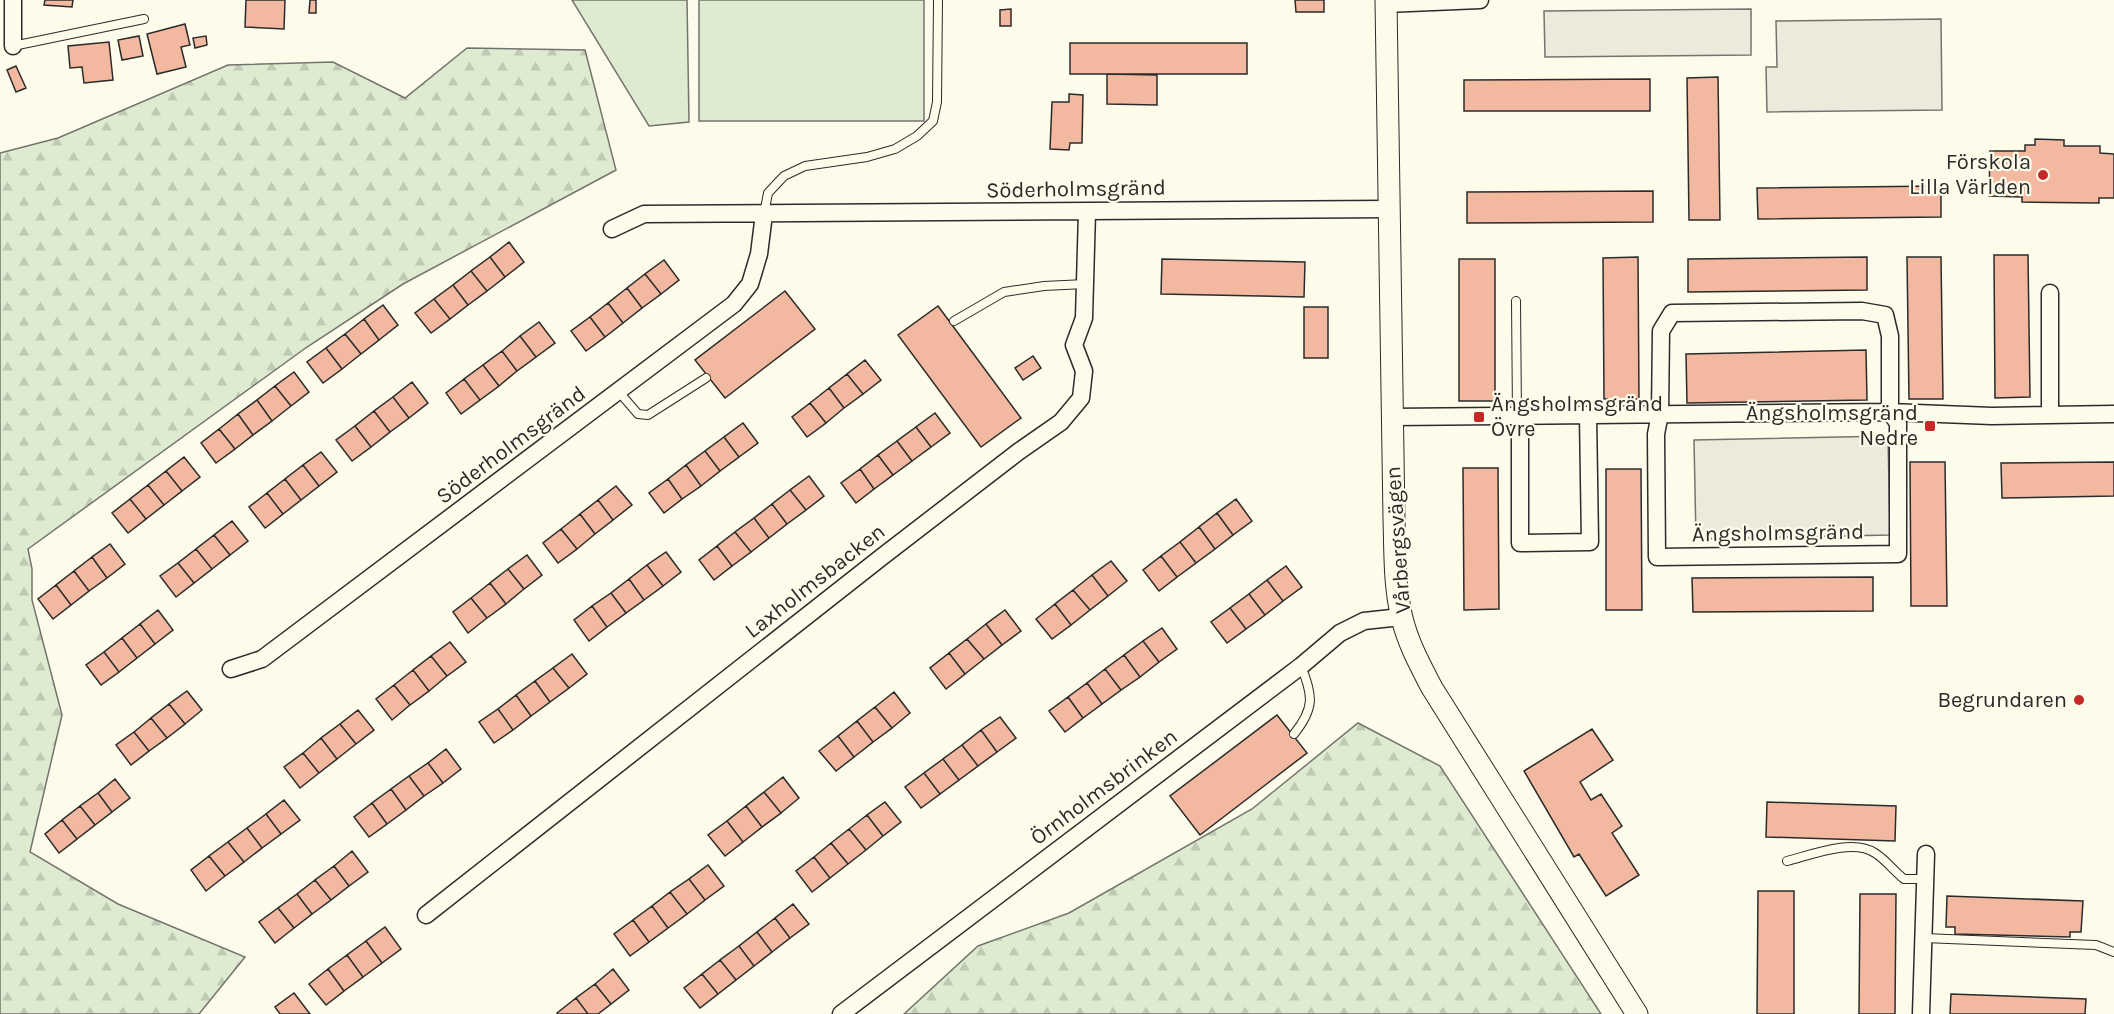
<svg xmlns="http://www.w3.org/2000/svg" width="2114" height="1014" font-family="Karla,sans-serif">
  <style>
    .green { fill: #deebd1; stroke: #74746e; stroke-width: 1.5 }
    .forest { fill: url(#forest-firs); stroke: #74746e; stroke-width: 1.5 }
    .parking { fill: #eceadb; stroke: #74746e; stroke-width: 1.5 }
    .building { fill: #f2b8a0; stroke: #2b2b2b; stroke-width: 1.5 }
    .lines { fill: none; stroke-linecap: round; stroke-linejoin: round }
    .service-casing { stroke: #2b2b2b; stroke-width: 10 }
    .minor-casing { stroke: #2b2b2b; stroke-width: 19 }
    .tertiary-casing { stroke: #2b2b2b; stroke-width: 23 }
    .service { stroke: #fdfbea; stroke-width: 8 }
    .minor { stroke: #fdfbea; stroke-width: 16 }
    .tertiary { stroke: #fdfbea; stroke-width: 21 }
    .poi-dot { fill: #c62828; stroke: #fdfbea; stroke-width: 2 }
    .labels { text-anchor: middle; dominant-baseline: central; stroke-width: 4.5; stroke-linejoin: round; paint-order: stroke }
    .poi-label { font-size: 22px; fill: #2b2b2b; stroke: #fdfbea; text-anchor: end }
    .street-label { font-size: 22px; fill: #2b2b2b; stroke: #fdfbea }
  </style>
  <defs>
    <pattern id="forest-firs" width="22" height="20" patternUnits="userSpaceOnUse" patternTransform="scale(1.5)"><rect width="22" height="20" fill="#deebd1"/><path d="M5 1l3.5 6h-7zM16 11l3.5 6h-7z" fill="#bfcab4"/></pattern>
  </defs>
  <rect width="100%" height="100%" fill="#fdfbea"/>
  <!-- green -->
  <path class="green" d="M572,0H687L689,122L649,126Z
    M699,0H924V121H699Z"/>
  <!-- forest -->
  <path class="forest" d="M467,48L585,50L616,170L403,284L307,347L28,549L32,569V600L62,715L30,852L118,904L245,957L199,1014H0V153L58,138L228,65L333,62L405,98Z
    M1358,723L1440,766L1601,1014H904L978,946L1069,913L1252,809Z"/>
  <!-- parking -->
  <path class="parking" d="M1751,9V55L1545,57L1544,11Z
    M1941,19L1942,110L1767,112L1766,67H1777L1776,21Z
    M1888,436L1890,535L1696,539L1694,440Z"/>
  <!-- building -->
  <path class="building" d="M45,0H73L72,7L44,5Z
    M246,0H285L284,29L245,27Z
    M310,0H316V13H309Z
    M1295,0H1324V12H1296Z
    M1011,9V26H1000V10Z
    M185,24L190,45L181,47L186,67L157,74L147,34Z
    M139,36L143,56L122,60L118,40Z
    M206,36L207,45L195,48L193,38Z
    M109,42L113,80L84,83L82,67L70,68L68,46Z
    M1070,43H1247V74H1070Z
    M16,66L26,88L16,92L7,70Z
    M1107,74L1157,75V105L1107,104Z
    M1718,77L1720,220H1689L1687,78Z
    M1650,79V111H1464V80Z
    M1069,94L1083,95L1082,143H1070L1069,150L1050,149L1052,102H1069Z
    M2035,139L2064,140V146H2100V153L2114,154V198H2099V203L2022,202V197L1989,196L1990,151H2025V145H2035Z
    M1941,186V217L1758,219L1757,188Z
    M1653,191V222L1467,223V192Z
    M509,242L524,262L505,277L490,257Z
    M1994,255H2028L2030,397L1995,398Z
    M490,257L505,277L487,291L471,271Z
    M1638,257L1639,399H1604L1603,258Z
    M1867,257V290L1688,292V259Z
    M1907,257H1941L1943,399H1909Z
    M1162,259L1305,262L1304,297L1161,294Z
    M1459,259H1495V401H1459Z
    M664,260L679,280L661,294L645,274Z
    M471,271L487,291L468,305L453,285Z
    M645,274L661,294L642,308L627,288Z
    M453,285L468,305L450,319L434,299Z
    M627,288L642,308L623,323L608,303Z
    M785,291L815,329L725,398L695,360Z
    M434,299L450,319L431,333L415,313Z
    M608,303L623,323L605,337L590,317Z
    M383,305L398,325L379,340L364,319Z
    M938,306L1021,418L981,447L898,335Z
    M1304,307H1328V358H1304Z
    M590,317L605,337L586,351L571,331Z
    M364,319L379,340L361,354L345,334Z
    M539,322L555,343L536,357L520,336Z
    M345,334L361,354L342,369L326,348Z
    M520,336L536,357L517,371L502,351Z
    M326,348L342,369L323,383L307,362Z
    M1866,350L1867,400L1687,403L1686,354Z
    M502,351L517,371L499,386L483,365Z
    M1033,356L1041,368L1023,380L1015,368Z
    M865,360L881,380L863,394L847,374Z
    M483,365L499,386L480,400L464,379Z
    M294,372L309,392L291,406L275,386Z
    M847,374L863,394L844,408L829,388Z
    M464,379L480,400L461,414L446,393Z
    M412,382L428,403L409,418L393,397Z
    M275,386L291,406L272,421L257,400Z
    M829,388L844,408L826,423L810,403Z
    M393,397L409,418L390,432L374,411Z
    M257,400L272,421L253,435L238,414Z
    M810,403L826,423L807,437L792,417Z
    M374,411L390,432L371,447L355,426Z
    M935,413L950,433L931,447L916,427Z
    M238,414L253,435L235,449L219,429Z
    M743,423L758,443L739,457L724,437Z
    M355,426L371,447L352,461L336,440Z
    M916,427L931,447L912,461L897,441Z
    M219,429L235,449L216,463L201,443Z
    M724,437L739,457L720,471L705,451Z
    M897,441L912,461L893,475L878,455Z
    M705,451L720,471L701,486L686,465Z
    M321,452L337,472L319,486L303,465Z
    M878,455L893,475L874,489L860,469Z
    M184,457L200,477L182,491L166,471Z
    M1910,462H1945L1947,606H1911Z
    M2114,462V496L2002,498L2001,463Z
    M303,465L319,486L301,500L285,479Z
    M686,465L701,486L682,499L668,479Z
    M1463,468H1498L1499,609L1464,610Z
    M860,469L874,489L856,503L841,483Z
    M1606,469H1641L1642,610H1606Z
    M166,471L182,491L164,505L148,485Z
    M809,476L824,496L806,510L790,490Z
    M285,479L301,500L283,514L267,493Z
    M668,479L682,499L664,513L649,493Z
    M148,485L164,505L146,519L130,499Z
    M616,486L632,505L613,520L598,500Z
    M790,490L806,510L787,524L772,504Z
    M267,493L283,514L265,528L249,507Z
    M130,499L146,519L128,533L112,513Z
    M1236,499L1252,521L1233,535L1217,513Z
    M598,500L613,520L595,534L580,514Z
    M772,504L787,524L769,538L754,518Z
    M1217,513L1233,535L1215,549L1199,527Z
    M580,514L595,534L577,549L561,529Z
    M754,518L769,538L751,552L735,532Z
    M232,521L248,541L230,555L214,535Z
    M1199,527L1215,549L1196,563L1180,542Z
    M561,529L577,549L558,563L543,543Z
    M735,532L751,552L732,566L717,546Z
    M214,535L230,555L212,569L196,549Z
    M1180,542L1196,563L1177,577L1161,556Z
    M110,544L125,564L107,578L92,557Z
    M717,546L732,566L714,580L699,560Z
    M196,549L212,569L194,583L178,563Z
    M666,552L681,572L663,586L647,565Z
    M527,555L542,575L524,589L508,569Z
    M1161,556L1177,577L1159,591L1143,570Z
    M92,557L107,578L89,591L74,571Z
    M1111,561L1127,581L1108,596L1092,575Z
    M178,563L194,583L176,597L160,576Z
    M647,565L663,586L644,600L629,579Z
    M1286,566L1302,587L1283,601L1267,580Z
    M508,569L524,589L506,604L490,583Z
    M74,571L89,591L71,605L56,585Z
    M1092,575L1108,596L1090,610L1073,590Z
    M1873,577V611L1693,612L1692,578Z
    M629,579L644,600L626,613L611,593Z
    M1267,580L1283,601L1265,615L1249,594Z
    M490,583L506,604L487,618L471,598Z
    M56,585L71,605L53,619L38,599Z
    M1073,590L1090,610L1071,625L1055,604Z
    M611,593L626,613L607,627L592,606Z
    M1249,594L1265,615L1246,629L1230,608Z
    M471,598L487,618L468,633L453,612Z
    M1055,604L1071,625L1052,639L1036,619Z
    M592,606L607,627L589,641L574,620Z
    M1230,608L1246,629L1227,643L1211,622Z
    M158,610L173,630L155,644L140,624Z
    M1005,610L1021,631L1002,645L986,624Z
    M140,624L155,644L137,658L122,638Z
    M986,624L1002,645L984,659L967,639Z
    M1162,628L1177,649L1159,662L1143,641Z
    M122,638L137,658L119,672L104,652Z
    M967,639L984,659L965,674L949,653Z
    M1143,641L1159,662L1140,677L1124,655Z
    M450,642L466,662L447,676L431,656Z
    M104,652L119,672L101,685L86,665Z
    M949,653L965,674L946,689L930,668Z
    M572,654L587,674L569,688L553,668Z
    M1124,655L1140,677L1121,690L1105,669Z
    M431,656L447,676L429,691L413,670Z
    M553,668L569,688L550,702L535,681Z
    M1105,669L1121,690L1102,704L1087,683Z
    M413,670L429,691L410,705L394,685Z
    M535,681L550,702L531,716L516,695Z
    M1087,683L1102,704L1083,718L1068,697Z
    M394,685L410,705L392,720L376,699Z
    M187,691L202,710L185,724L169,704Z
    M894,692L910,713L892,728L875,707Z
    M516,695L531,716L513,730L498,709Z
    M1068,697L1083,718L1065,732L1049,711Z
    M169,704L185,724L167,738L151,718Z
    M875,707L892,728L873,742L857,721Z
    M498,709L513,730L494,743L479,722Z
    M358,710L374,730L356,744L340,724Z
    M1277,715L1307,753L1200,835L1170,796Z
    M1000,717L1016,738L997,752L981,730Z
    M151,718L167,738L149,751L134,732Z
    M857,721L873,742L854,757L838,736Z
    M340,724L356,744L337,759L321,738Z
    M1592,729L1613,760L1580,782L1591,800L1601,794L1622,826L1612,833L1639,875L1606,896L1579,854L1574,857L1524,771Z
    M981,730L997,752L978,766L962,745Z
    M134,732L149,751L131,765L116,745Z
    M838,736L854,757L836,771L819,751Z
    M321,738L337,759L319,773L303,753Z
    M962,745L978,766L959,780L943,759Z
    M446,749L461,769L443,783L428,763Z
    M303,753L319,773L300,788L284,767Z
    M943,759L959,780L940,794L924,773Z
    M428,763L443,783L424,796L409,776Z
    M924,773L940,794L921,808L905,787Z
    M409,776L424,796L406,810L391,789Z
    M783,777L799,798L781,813L764,792Z
    M115,779L130,798L112,812L98,793Z
    M391,789L406,810L387,824L372,803Z
    M764,792L781,813L762,827L746,806Z
    M98,793L112,812L95,825L80,806Z
    M284,800L300,820L281,834L266,814Z
    M885,802L901,822L883,836L867,815Z
    M1767,802L1896,806L1895,841L1766,837Z
    M372,803L387,824L369,837L354,817Z
    M80,806L95,825L77,839L62,820Z
    M746,806L762,827L743,842L727,821Z
    M266,814L281,834L262,848L247,828Z
    M867,815L883,836L866,850L849,829Z
    M62,820L77,839L59,853L45,834Z
    M727,821L743,842L725,856L708,835Z
    M247,828L262,848L244,862L228,842Z
    M849,829L866,850L848,864L831,843Z
    M228,842L244,862L225,876L209,856Z
    M831,843L848,864L830,878L814,857Z
    M352,851L368,872L349,886L334,866Z
    M209,856L225,876L206,891L191,870Z
    M814,857L830,878L812,892L796,871Z
    M708,865L724,886L705,900L689,879Z
    M334,866L349,886L331,900L315,880Z
    M689,879L705,900L687,914L670,892Z
    M315,880L331,900L312,914L297,894Z
    M1758,891H1794V1014H1757Z
    M670,892L687,914L668,928L652,906Z
    M297,894L312,914L294,928L278,908Z
    M1860,894H1896L1895,1014H1859Z
    M1947,896L2083,901L2081,932H2070V937L1955,934V927H1946Z
    M793,904L809,924L790,938L775,918Z
    M652,906L668,928L649,942L633,920Z
    M278,908L294,928L275,943L259,922Z
    M775,918L790,938L772,952L757,932Z
    M633,920L649,942L630,956L614,934Z
    M385,927L401,949L382,963L366,941Z
    M757,932L772,952L754,966L739,946Z
    M366,941L382,963L363,977L347,955Z
    M739,946L754,966L736,980L720,960Z
    M347,955L363,977L344,991L328,969Z
    M720,960L736,980L718,994L702,974Z
    M328,969L344,991L326,1005L309,984Z
    M613,969L629,990L611,1004L595,984Z
    M702,974L718,994L700,1008L684,988Z
    M595,984L611,1004L598,1014H588L576,998Z
    M294,993L310,1014H280L275,1007Z
    M1951,994L2086,999L2085,1014H1950Z
    M576,998L588,1014H558L557,1013Z"/>
  <g class="lines">
    <defs>
      <path id="service" d="M13,46L144,19
        M764,214L768,193L784,176L805,166L867,157L895,149L917,136L933,121L937,102L938,0
        M1516,301L1517,416
        M954,321L1004,292L1044,286L1085,284
        M619,392L638,414L648,415L706,378
        M1294,734C1315,708 1313,695 1301,666
        M1787,861C1811,855 1853,838 1875,853C1886,860 1894,871 1904,879H1925
        M1924,938L2096,945L2114,952"/>
      <path id="minor" d="M13,0V46
        M1386,4L1480,0
        M612,229L644,214L1389,209
        M2050,293V415
        M1862,311L1885,315L1890,336V412L1898,423V554L1657,557L1656,434L1660,414L1661,331L1672,313Z
        M1392,417L1890,412L1992,416L2114,414
        M1520,417V543L1590,542L1588,415
        M231,669L262,659L734,304L750,284L759,254L764,214
        M426,915L883,556L1018,452L1061,422L1081,398L1084,371L1074,345L1084,318L1087,212
        M841,1014L1301,666L1340,633L1364,621L1401,617
        M1921,1014L1926,854"/>
      <path id="tertiary" d="M1386,0L1394,519C1395,551 1394,586 1402,618C1408,643 1420,665 1432,688L1637,1014"/>
    </defs>
    <!-- service casing -->
    <use href="#service" class="service-casing"/>
    <!-- minor casing -->
    <use href="#minor" class="minor-casing"/>
    <!-- tertiary casing -->
    <use href="#tertiary" class="tertiary-casing"/>
    <!-- service -->
    <use href="#service" class="service"/>
    <!-- minor -->
    <use href="#minor" class="minor"/>
    <!-- tertiary -->
    <use href="#tertiary" class="tertiary"/>
  </g>
  <!-- markers -->
  <g class="poi-dot">
    <circle cx="2043" cy="175" r="6"/>
    <rect x="1473" y="411" width="12" height="12" rx="3"/>
    <rect x="1924" y="420" width="12" height="12" rx="3"/>
    <circle cx="2079" cy="700" r="6"/>
  </g>
  <g class="labels">
    <!-- poi labels -->
    <g class="poi-label">
      <text x="2031" y="162">Förskola<tspan x="2031" dy="25">Lilla Världen</tspan></text>
      <text x="1491" y="404" text-anchor="start">Ängsholmsgränd<tspan x="1491" dy="25">Övre</tspan></text>
      <text x="1918" y="413">Ängsholmsgränd<tspan x="1918" dy="25">Nedre</tspan></text>
      <text x="2067" y="700">Begrundaren</text>
    </g>
    <!-- street labels -->
    <g class="street-label">
      <text transform="translate(1076 189) rotate(-1)">Söderholmsgränd</text>
      <text transform="translate(511 445) rotate(-37)">Söderholmsgränd</text>
      <text transform="translate(1778 533) rotate(-1)">Ängsholmsgränd</text>
      <text transform="translate(1398 540) rotate(-94)">Vårbergsvägen</text>
      <text transform="translate(815 581) rotate(-38)">Laxholmsbacken</text>
      <text transform="translate(1104 787) rotate(-37)">Örnholmsbrinken</text>
    </g>
  </g>
</svg>
